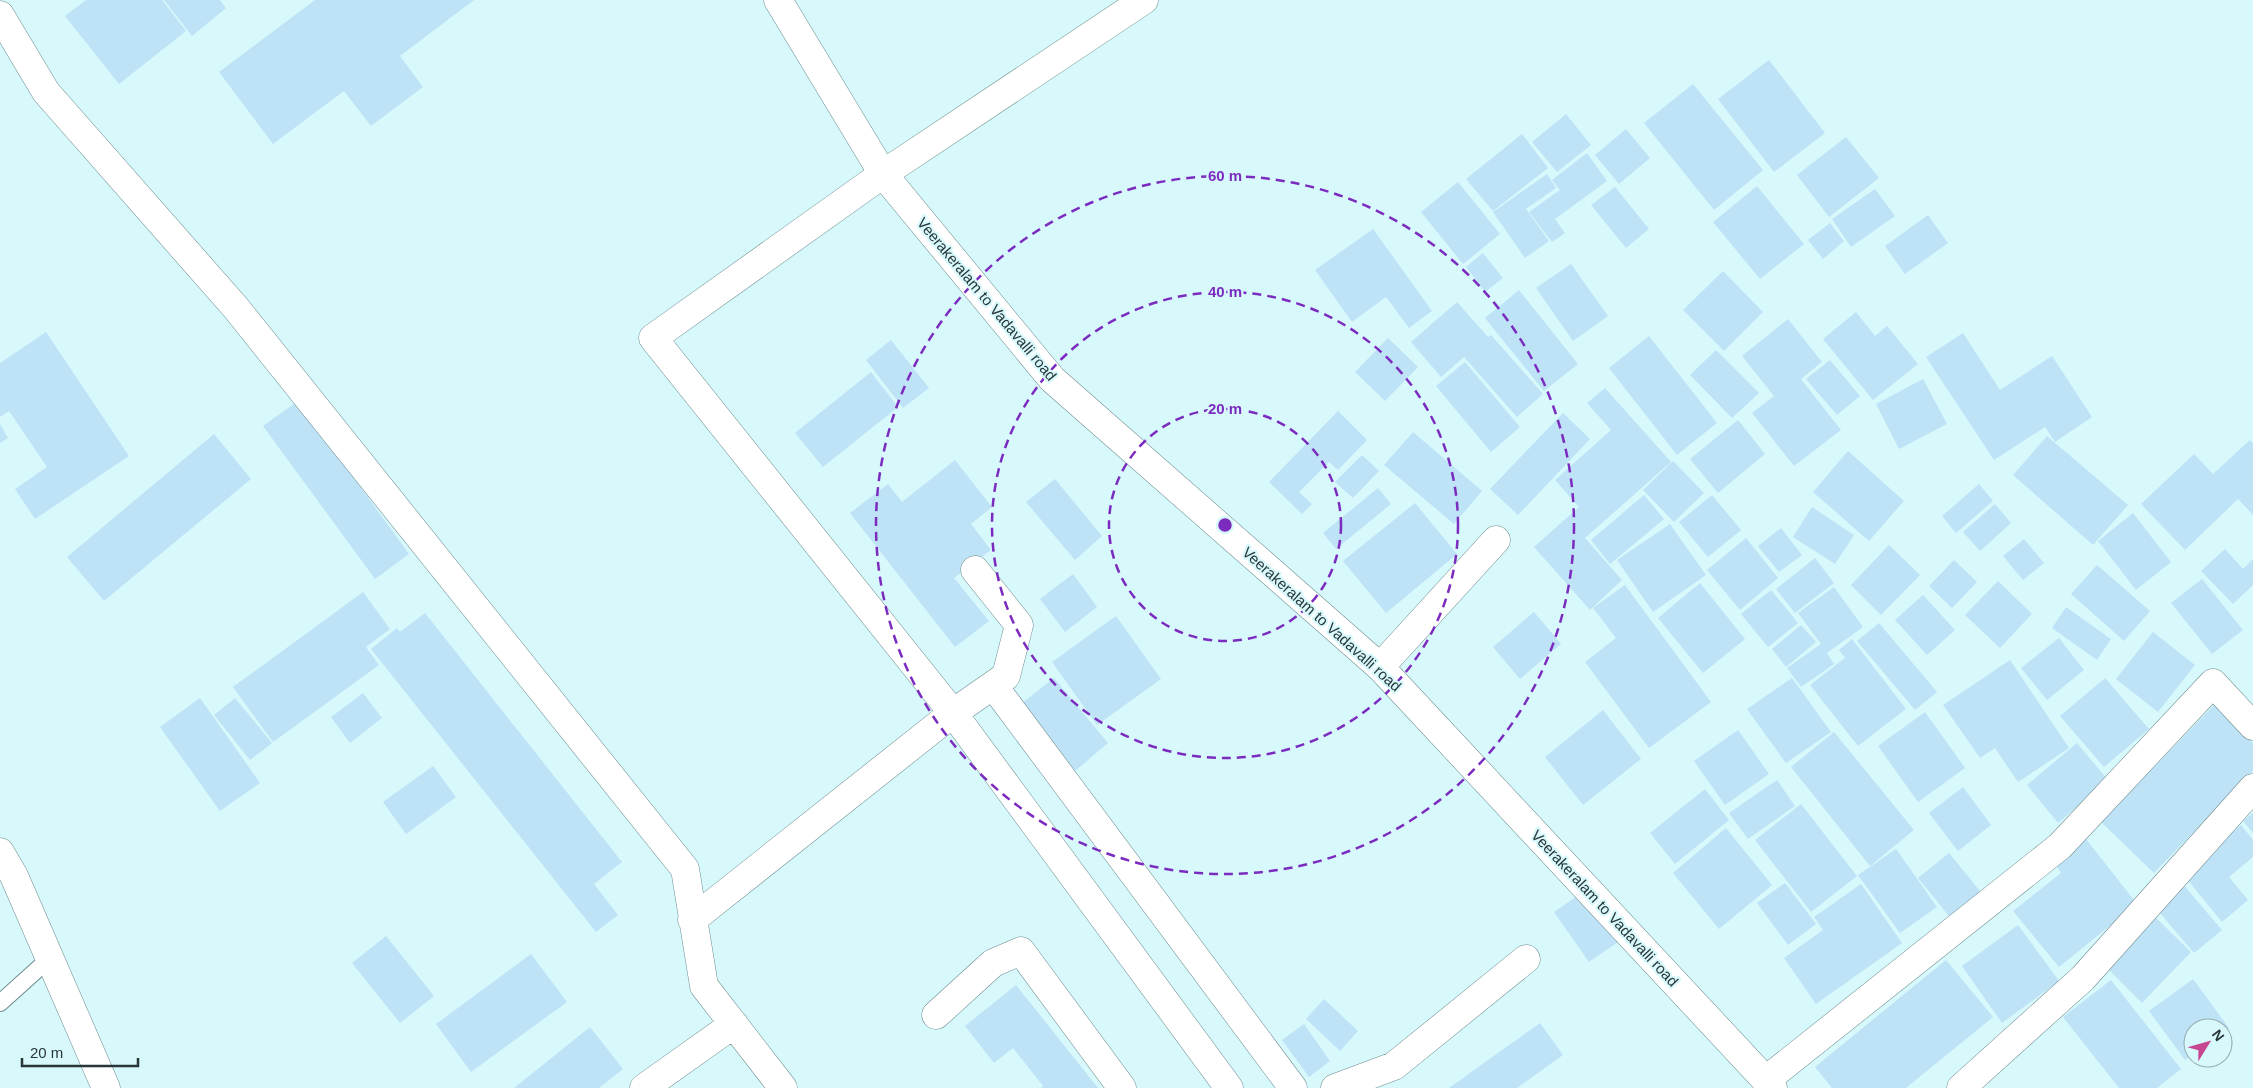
<svg xmlns="http://www.w3.org/2000/svg" width="2253" height="1088" font-family="Helvetica,sans-serif">
  <style>
    .building { fill: #bee2f6 }
    .lines { fill: none; stroke-linecap: round; stroke-linejoin: round }
    .lane-casing { stroke: #6c8a8d; stroke-width: 18 }
    .street-casing { stroke: #6c8a8d; stroke-width: 29 }
    .secondary-casing { stroke: #6c8a8d; stroke-width: 29 }
    .primary-casing { stroke: #6c8a8d; stroke-width: 29 }
    .lane { stroke: #fff; stroke-width: 16 }
    .street { stroke: #fff; stroke-width: 28 }
    .secondary { stroke: #fff; stroke-width: 28 }
    .primary { stroke: #fff; stroke-width: 28 }
    .ring { fill: none; stroke: #7b2cbf; stroke-width: 2.5; stroke-dasharray: 9 6 }
    .labels { text-anchor: middle; dominant-baseline: central; stroke-width: 4.5; stroke-linejoin: round; paint-order: stroke }
    .street-label { font-size: 15px; fill: #293637; stroke: #d8f9fc }
    .centre { fill: #7b2cbf; stroke: #d8f9fc; stroke-width: 2.5 }
    .ring-label { font-size: 15px; text-anchor: middle; font-weight: bold; fill: #7b2cbf; stroke: #d8f9fc; stroke-width: 4.5; stroke-linejoin: round; paint-order: stroke }
  </style>
  <rect width="100%" height="100%" fill="#d8f9fc"/>
  <!-- building -->
  <path class="building" d="M86,0H162L186,31L119,84L65,16Z
    M164,0H220L226,8L192,36Z
    M315,0H474L400,56L423,87L371,126L344,91L273,144L219,72Z
    M1769,60L1825,133L1774,172L1718,99Z
    M1693,84L1763,170L1714,210L1644,123Z
    M1566,114L1591,145L1557,172L1532,142Z
    M1626,129L1650,158L1619,184L1595,155Z
    M1522,134L1548,168L1493,211L1466,179Z
    M1846,137L1879,178L1829,217L1797,175Z
    M1587,153L1607,181L1555,219L1565,233L1552,242L1529,212L1560,190L1552,180Z
    M1547,174L1556,188L1526,209L1549,241L1525,258L1493,212Z
    M1458,182L1500,234L1463,264L1421,212Z
    M1757,186L1804,244L1760,279L1713,222Z
    M1615,187L1649,229L1626,248L1591,205Z
    M1875,189L1895,216L1851,247L1832,219Z
    M1928,215L1948,243L1905,274L1885,246Z
    M1830,223L1844,241L1823,259L1808,240Z
    M1373,229L1432,311L1409,328L1386,297L1352,322L1315,270Z
    M1483,253L1503,278L1485,292L1466,267Z
    M1571,264L1608,316L1573,341L1536,288Z
    M1723,271L1763,312L1724,351L1683,310Z
    M1519,290L1578,364L1544,391L1485,318Z
    M1457,302L1488,337L1491,335L1543,394L1517,417L1464,357L1441,377L1411,342Z
    M1856,312L1875,336L1887,326L1918,364L1873,400L1823,339Z
    M1788,319L1822,362L1801,379L1841,430L1794,466L1752,413L1774,396L1742,356Z
    M46,332L129,456L35,519L15,489L47,467L9,411L0,417V363Z
    M1963,333L2000,390L2052,356L2092,417L2055,442L2045,427L1994,460L1926,357Z
    M1649,336L1717,423L1677,455L1609,368Z
    M1388,338L1418,367L1385,401L1355,372Z
    M891,340L929,388L903,408L866,360Z
    M1716,350L1759,393L1732,418L1690,375Z
    M1830,360L1860,396L1837,415L1806,379Z
    M1465,362L1520,427L1491,452L1436,386Z
    M871,372L898,407L823,467L795,433Z
    M1923,379L1947,424L1899,449L1876,404Z
    M1605,388L1671,462L1585,538L1622,580L1590,610L1534,547L1579,507L1555,480L1611,430L1587,403Z
    M298,401L409,554L375,579L263,426Z
    M1338,411L1367,440L1338,470L1329,462L1299,492L1312,504L1302,514L1269,482Z
    M1563,413L1590,439L1518,515L1490,489Z
    M1738,420L1765,454L1718,493L1690,459Z
    M0,424L8,438L0,443Z
    M1413,432L1482,491L1454,524L1384,465Z
    M214,434L251,479L104,601L67,557Z
    M2047,436L2128,505L2093,545L2013,475Z
    M2250,440L2253,443V515L2238,499L2185,550L2141,504L2194,454L2213,474Z
    M1848,451L1904,501L1869,541L1813,492Z
    M1362,455L1379,471L1353,498L1335,482Z
    M955,460L992,507L971,524L991,550L954,578L989,621L955,647L850,513L888,484L902,502Z
    M1673,461L1704,493L1674,522L1643,490Z
    M1055,479L1102,536L1075,560L1026,502Z
    M1979,484L1993,501L1956,533L1942,516Z
    M1378,488L1391,504L1336,549L1323,533Z
    M1644,495L1664,519L1610,564L1591,540Z
    M1712,495L1741,530L1708,557L1679,522Z
    M1415,503L1457,554L1386,613L1343,561Z
    M1995,504L2011,523L1980,551L1963,532Z
    M1812,507L1854,535L1835,564L1793,537Z
    M2133,513L2171,562L2136,590L2098,541Z
    M1670,524L1706,575L1653,612L1617,560Z
    M1781,528L1802,555L1779,572L1758,546Z
    M1746,538L1778,578L1740,610L1707,570Z
    M2024,539L2044,563L2023,580L2003,556Z
    M1889,545L1920,575L1881,615L1851,585Z
    M2225,549L2243,569L2253,559V585L2233,604L2201,571Z
    M1815,558L1834,583L1795,613L1776,589Z
    M1954,560L1977,582L1952,608L1929,586Z
    M2097,565L2150,611L2124,641L2071,594Z
    M1073,574L1097,607L1065,632L1040,599Z
    M2202,579L2243,630L2212,654L2171,603Z
    M1998,581L2032,614L2000,648L1965,615Z
    M1700,583L1745,639L1703,673L1658,618Z
    M1625,585L1711,702L1649,748L1585,662L1616,638L1593,608Z
    M1834,587L1863,627L1827,653L1834,664L1801,687L1787,668L1821,644L1798,613Z
    M1771,590L1798,623L1768,647L1741,614Z
    M363,592L390,629L366,647L379,665L273,742L233,687Z
    M1923,595L1955,630L1927,655L1895,620Z
    M2066,607L2111,639L2097,660L2052,628Z
    M1534,612L1561,644L1520,679L1493,647Z
    M425,613L622,862L594,884L618,915L596,932L371,649L397,628L400,632Z
    M1116,616L1161,679L1097,725L1052,662Z
    M1879,623L1937,692L1915,710L1857,641Z
    M1801,625L1816,642L1786,667L1772,649Z
    M2153,632L2195,665L2158,712L2116,679Z
    M2059,638L2084,670L2047,700L2021,668Z
    M1852,639L1906,709L1858,746L1810,685L1845,658L1839,650Z
    M2010,660L2069,748L2018,782L1995,748L1980,758L1943,705Z
    M1054,678L1108,743L1075,771L1021,704Z
    M1792,678L1831,732L1786,763L1747,709Z
    M2105,678L2149,729L2104,767L2060,716Z
    M363,693L382,718L350,743L331,717Z
    M200,698L260,783L220,811L160,727Z
    M235,698L272,743L250,760L214,715Z
    M2214,705L2253,743V771L2154,873L2101,822Z
    M1603,710L1641,759L1583,805L1545,757Z
    M1925,712L1965,768L1918,802L1878,746Z
    M1738,730L1769,774L1725,805L1694,761Z
    M1834,732L1914,830L1870,866L1791,767Z
    M2077,743L2108,780L2058,823L2027,785Z
    M433,766L456,797L406,834L383,802Z
    M1777,780L1795,806L1748,839L1729,813Z
    M1963,787L1991,825L1958,851L1929,813Z
    M1705,789L1729,820L1675,864L1650,833Z
    M1801,804L1857,876L1811,912L1755,840Z
    M2253,813V833L2243,821Z
    M2241,825L2253,840V857L2229,877L2248,900L2222,922L2182,873Z
    M1726,828L1772,885L1719,929L1673,873Z
    M2086,839L2137,904L2059,967L2013,911L2061,873L2055,864Z
    M1896,849L1937,907L1900,933L1858,875Z
    M1949,853L1984,896L1953,921L1918,878Z
    M2181,882L2222,930L2194,953L2154,906Z
    M1785,883L1816,924L1788,945L1757,903Z
    M1861,884L1902,943L1816,1004L1784,958L1823,930L1814,917Z
    M1583,892L1618,942L1589,962L1554,912Z
    M2151,913L2191,952L2142,1003L2102,963Z
    M2018,925L2059,981L2002,1023L1962,966Z
    M386,936L434,996L400,1023L352,963Z
    M531,954L567,1002L471,1072L436,1024Z
    M1946,960L1993,1017L1906,1088H1832L1815,1067Z
    M2193,979L2229,1028L2223,1032V1028H2193V1054L2185,1060L2149,1011Z
    M2111,980L2181,1069L2157,1088H2119L2063,1017Z
    M1016,985L1098,1088H1041L1043,1086L1013,1048L994,1063L965,1026Z
    M1324,999L1358,1031L1340,1051L1306,1019Z
    M1540,1023L1563,1055L1517,1088H1449Z
    M1304,1024L1330,1061L1309,1077L1282,1040Z
    M590,1027L623,1069L599,1088H514Z"/>
  <g class="lines">
    <defs>
      <path id="lane" d="M0,1003L50,958"/>
      <path id="street" d="M0,15L46,92L236,308L685,869L704,986L783,1088
        M975,570L1019,625L1006,676L953,713L653,338L883,174L1144,0
        M1380,667L1496,540
        M993,685L1293,1088
        M692,920L953,713L1229,1088
        M936,1015L993,963L1021,951L1122,1088
        M1766,1080L2060,846L2213,683L2253,726
        M644,1088L734,1024
        M1335,1088L1394,1066L1526,959
        M1961,1088L2083,978L2253,788"/>
      <path id="secondary" d="M778,0L883,174L1052,379L1380,667L1773,1088"/>
      <path id="primary" d="M0,852L14,876L106,1088"/>
    </defs>
    <!-- lane casing -->
    <use href="#lane" class="lane-casing"/>
    <!-- street casing -->
    <use href="#street" class="street-casing"/>
    <!-- secondary casing -->
    <use href="#secondary" class="secondary-casing"/>
    <!-- primary casing -->
    <use href="#primary" class="primary-casing"/>
    <!-- lane -->
    <use href="#lane" class="lane"/>
    <!-- street -->
    <use href="#street" class="street"/>
    <!-- secondary -->
    <use href="#secondary" class="secondary"/>
    <!-- primary -->
    <use href="#primary" class="primary"/>
  </g>
  <!-- distance rings -->
  <g class="ring">
    <circle cx="1225" cy="525" r="116"/>
    <circle cx="1225" cy="525" r="233"/>
    <circle cx="1225" cy="525" r="349"/>
  </g>
  <g class="labels">
    <!-- street labels -->
    <g class="street-label">
      <text transform="translate(987 299) rotate(50)">Veerakeralam to Vadavalli road</text>
      <text transform="translate(1322 619) rotate(42)">Veerakeralam to Vadavalli road</text>
      <text transform="translate(1605 908) rotate(47)">Veerakeralam to Vadavalli road</text>
    </g>
  </g>
  <circle cx="1225" cy="525" r="8" class="centre"/>
  <g class="ring-label">
    <text x="1225" y="181">60 m</text>
    <text x="1225" y="297">40 m</text>
    <text x="1225" y="414">20 m</text>
  </g>
  <!-- north arrow -->
  <g transform="translate(2208 1043) rotate(53)"><circle r="24" fill="#d8f9fc" stroke="#92abad"/>
  <path d="M0-4L9 19L0 12L-9 19Z" fill="#c64691"/>
  <text y="-8" font-size="14" font-weight="bold" text-anchor="middle" fill="#293637">N</text>
  </g>
  <!-- scale -->
  <path d="M22 1058v8h116v-8" fill="none" stroke="#293637" stroke-width="2.5"/>
  <text x="30" y="1058" font-size="15" fill="#293637" stroke="#d8f9fc" stroke-width="4" paint-order="stroke">20 m</text>
</svg>
